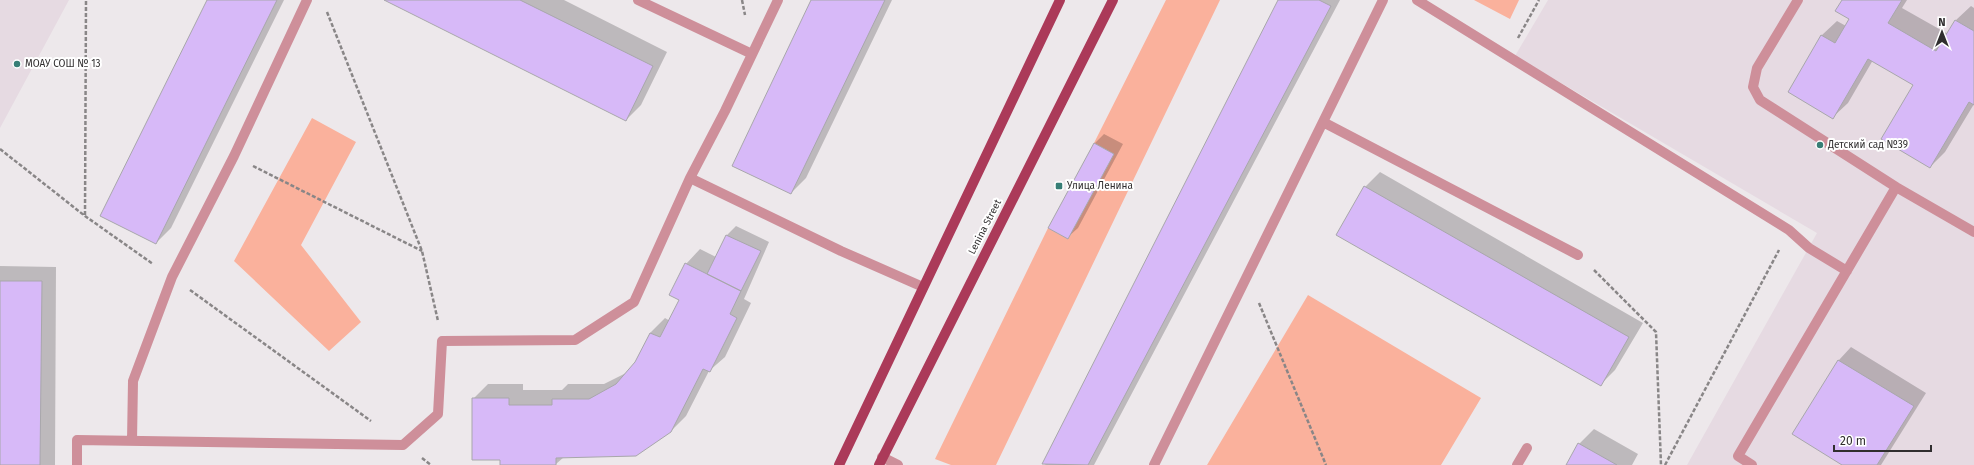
<svg xmlns="http://www.w3.org/2000/svg" width="1974" height="465" font-family="'Fira Sans',sans-serif">
  <style>
    .built { fill: #e6dae2 }
    .green { fill: #fab19c }
    .shadow { fill: #0003 }
    .building { fill: #d7b9f8; stroke: #a8a7ab }
    .lines { fill: none; stroke-linecap: round; stroke-linejoin: round }
    .path { stroke: #898687; stroke-width: 2.5; stroke-dasharray: 4 2; stroke-linecap: butt }
    .minor { stroke: #ce8f9a; stroke-width: 10 }
    .major { stroke: #ab3a59; stroke-width: 10 }
    .poi-dot { fill: #377e76; stroke: #fff; stroke-width: 1.5 }
    .labels { text-anchor: middle; dominant-baseline: central; stroke-width: 4; stroke-linejoin: round; paint-order: stroke }
    .poi-label { font-size: 10px; fill: #302e2f; stroke: #fff; text-anchor: start }
    .street-label { font-size: 10px; fill: #302e2f; stroke: #fff }
  </style>
  <rect width="100%" height="100%" fill="#ede8eb"/>
  <!-- built -->
  <path class="built" d="M0,0H69L0,128Z
    M1548,0H1974V465H1687L1817,233L1515,56Z"/>
  <!-- green -->
  <path class="green" d="M1166,0H1220L996,465H951L935,459L1048,228L1068,238L1114,154L1094,143Z
    M1474,0H1519L1510,19Z
    M312,118L356,142L301,245L361,322L329,351L234,261Z
    M1308,295L1481,398L1441,465H1207Z"/>
  <!-- shadow -->
  <path class="shadow" d="M208,0H284L171,228L156,243Z
    M386,0H564L667,52L641,105L626,120Z
    M812,0H892L806,178L791,193Z
    M1279,0H1340L1094,465H1046L1043,463Z
    M1843,0H1907L1902,8L1948,34L1956,20L1971,6L1974,8V104L1945,152L1930,167L1914,84L1873,60L1848,103L1833,117L1789,91L1822,35L1837,21L1846,26L1850,19Z
    M1104,134L1123,144L1078,228L1068,237L1095,143Z
    M1380,172L1643,323L1615,370L1600,385L1365,187Z
    M736,226L769,242L744,299L751,303L725,357L709,371L686,416L671,431L564,457L556,464L501,459L473,399L488,384H523V390H562L568,384H604L628,372L636,363L650,333L665,318L670,321L680,299L686,264L700,249L716,257L727,235Z
    M0,266L56,267L55,465H0Z
    M1851,347L1926,393L1881,465H1844L1794,433L1839,360Z
    M1594,429L1638,454L1632,465H1567L1579,444Z"/>
  <!-- building -->
  <path class="building" d="M207,0H277L156,244L100,216Z
    M384,0H520L653,66L626,121Z
    M811,0H885L791,194L732,166Z
    M1278,0H1319L1331,6L1088,465L1042,464Z
    M1842,0H1902L1888,23L1936,51L1955,20L1974,31V105L1969,102L1930,168L1881,139L1913,85L1868,59L1833,119L1788,92L1821,35L1835,43L1849,19L1835,11Z
    M1094,143L1114,154L1068,239L1048,228Z
    M1364,186L1629,337L1601,386L1336,235Z
    M726,235L761,251L741,291L707,274Z
    M685,263L741,291L730,314L737,318L710,372L703,369L671,432L636,456L556,458V465H500V460H472V398H509V405H552V399H589L616,384L635,362L650,333L660,337L679,300L669,295Z
    M0,281H42L40,465H0Z
    M1838,360L1914,406L1877,465H1842L1792,434Z
    M1578,443L1617,465H1566Z"/>
  <g class="lines">
    <!-- path -->
    <path class="path" d="M742,0L745,15
      M327,12L422,251L438,321
      M1518,38L1539,0
      M0,149L85,216L153,264
      M253,166L422,251
      M85,215L86,0
      M1594,270L1656,332L1661,465
      M190,290L371,421
      M1259,303L1326,465
      M422,458L431,465
      M1665,465L1779,250"/>
    <!-- minor -->
    <path class="minor" d="M638,0L752,54
      M1417,0L1789,230L1809,248L1847,271
      M1798,0L1757,68L1753,87L1760,100L1896,187
      M1323,122L1578,255
      M690,178L725,111L778,0
      M132,441L133,381L172,277L234,156L307,0
      M882,457L898,465
      M77,465V440L403,445L438,414L442,341L575,340L634,302L690,178L841,251L923,287
      M1154,465L1383,0
      M1517,465L1527,448
      M1752,465L1738,456L1896,187L1974,232"/>
    <!-- major -->
    <path class="major" d="M839,465L1060,0
      M879,465L1113,0"/>
  </g>
  <!-- markers -->
  <g class="poi-dot">
    <circle cx="17" cy="64" r="4"/>
    <circle cx="1820" cy="145" r="4"/>
    <rect x="1055" y="182" width="8" height="8" rx="2"/>
  </g>
  <g class="labels">
    <!-- poi labels -->
    <g class="poi-label">
      <text x="25" y="64">МОАУ СОШ № 13</text>
      <text x="1828" y="145">Детский сад №39</text>
      <text x="1067" y="186">Улица Ленина</text>
    </g>
    <!-- street labels -->
    <g class="street-label">
      <text transform="translate(985 227) rotate(-63)">Lenina Street</text>
    </g>
  </g>
  <!-- north arrow -->
  <g transform="translate(1942 32)" stroke="#ffffff" stroke-width="3" paint-order="stroke">
  <path d="M0-3L7 15L0 10L-7 15Z" fill="#302e2f"/>
  <text y="-6" font-size="11" font-weight="bold" text-anchor="middle" fill="#302e2f">N</text>
  </g>
  <!-- scale -->
  <path d="M1834 445v6h97v-6" fill="none" stroke="#302e2f" stroke-width="2"/>
  <text x="1840" y="445" font-size="12" fill="#302e2f" stroke="#ffffff" stroke-width="3" paint-order="stroke">20 m</text>
</svg>
